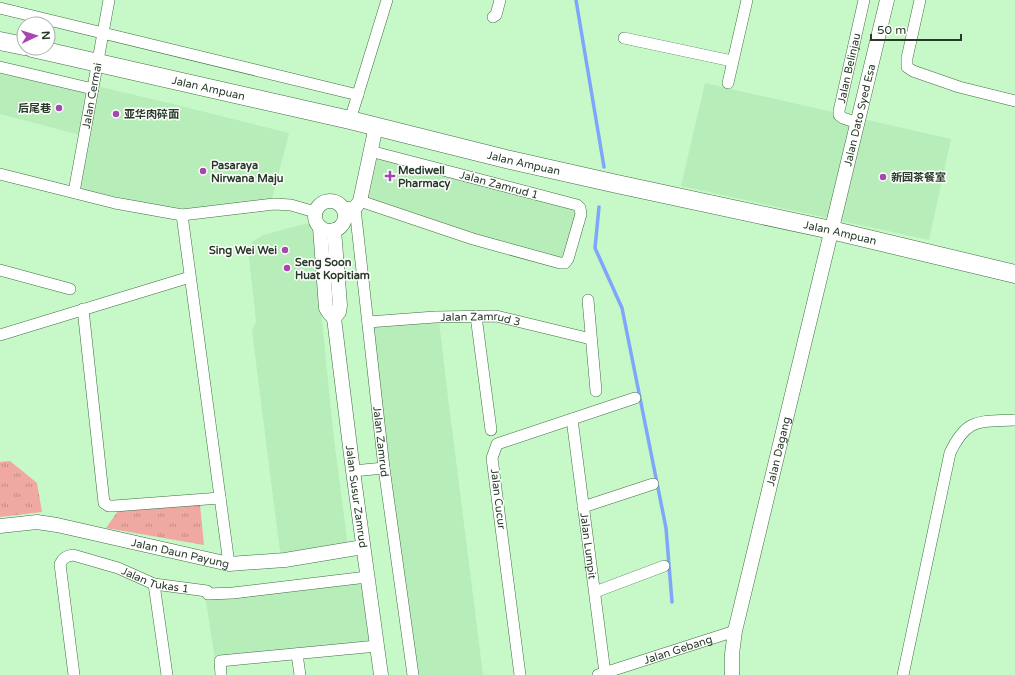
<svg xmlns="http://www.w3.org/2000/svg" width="1015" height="675" font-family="'Varela Round','Noto Sans SC',sans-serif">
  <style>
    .built { fill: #b7edb8 }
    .park { fill: url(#park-tufts) }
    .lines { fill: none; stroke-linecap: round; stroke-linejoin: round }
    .stream { stroke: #80a6fb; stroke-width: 3.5 }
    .minor-casing { stroke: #416d43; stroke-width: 12 }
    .tertiary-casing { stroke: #416d43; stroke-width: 15 }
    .primary-casing { stroke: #416d43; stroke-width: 19 }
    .minor { stroke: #fff; stroke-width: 11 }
    .tertiary { stroke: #fff; stroke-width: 14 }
    .primary { stroke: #fff; stroke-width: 18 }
    .poi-dot { fill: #a746ae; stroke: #fff; stroke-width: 1.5 }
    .labels { text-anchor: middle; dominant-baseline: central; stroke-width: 3; stroke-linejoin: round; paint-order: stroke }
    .street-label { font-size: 11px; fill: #283b29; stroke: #fff }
    .poi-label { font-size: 11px; font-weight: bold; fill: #283b29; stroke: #fff; text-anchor: start }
  </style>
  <defs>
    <pattern id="park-tufts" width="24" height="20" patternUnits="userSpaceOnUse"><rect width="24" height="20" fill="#f0a9a2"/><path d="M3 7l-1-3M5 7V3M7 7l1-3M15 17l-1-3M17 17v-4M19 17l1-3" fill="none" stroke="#c28b84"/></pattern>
  </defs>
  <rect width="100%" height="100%" fill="#c7f8c8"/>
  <!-- built -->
  <path class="built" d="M0,63L177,105L289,133L272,199L182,210L79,189L88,137L0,114Z
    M705,83L951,139L929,240L681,186Z
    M365,147L579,201L572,262L363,207L353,198Z
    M309,223L313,231L333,431L349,555L282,567L252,331L256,321L248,249L253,241L263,235Z
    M438,313L447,389L483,675H408L363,319Z
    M360,574L370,651L216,666L205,595L210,589L269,584Z"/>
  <!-- park -->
  <path class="park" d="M10,461L37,483L42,512L0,517V462Z
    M200,504L204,545L106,528L118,511Z"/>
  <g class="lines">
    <!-- stream -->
    <path class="stream" d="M576,0L604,167
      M599,207L595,248L622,308L666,528L672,602"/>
    <defs>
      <g id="minor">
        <path d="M920,0L907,58V67L913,71L959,87L1015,101"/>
        <path d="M0,8L358,95"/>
        <path d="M493,17L496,15L500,0"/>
        <path d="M624,38L732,61"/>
        <path d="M0,67L93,89"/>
        <path d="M728,83L747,0"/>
        <path d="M350,120L387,0"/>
        <path id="s1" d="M858,123L843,118L839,115V111L864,0"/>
        <path d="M0,174L115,203L182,215L274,204L291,205L315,212"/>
        <path id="s2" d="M74,192L109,0"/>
        <path d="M360,201L473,239L560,263H565L568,259L581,214L580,208L577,205L370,151"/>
        <path id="s3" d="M355,208L384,468L413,675"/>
        <path d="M182,215L229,564"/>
        <path d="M0,270L70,289"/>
        <path d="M588,300L596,391"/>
        <path d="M83,309L104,503L109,506H114L220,498"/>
        <path d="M476,316L491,430"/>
        <path id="s4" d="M368,322L435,317L496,316L591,339"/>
        <path d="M0,335L190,277"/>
        <path id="s5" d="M572,419L605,673"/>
        <path d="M353,471L384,468"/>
        <path d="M583,507L653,484"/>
        <path d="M154,584L167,675"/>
        <path d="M595,592L664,566"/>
        <path d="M297,654L300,675"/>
        <path id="s6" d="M74,675L60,564C63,558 66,556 73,555L118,568L154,584L207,591L208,594L233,593L367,577"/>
        <path d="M221,675L220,661L377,646"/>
        <path d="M520,675L492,458L497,444L635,398"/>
        <path id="s7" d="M598,675L735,631"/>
        <path d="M903,675L950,453C967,417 979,422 1015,420"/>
      </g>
      <g id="tertiary">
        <circle cx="330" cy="216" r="15"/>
        <path d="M344,210L355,208L360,201L376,126"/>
        <path d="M320,227L326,308L329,313L334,318"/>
        <path id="s8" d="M334,318L353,471L381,675"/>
        <path d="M334,318L339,312L340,305L334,230"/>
        <path id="s9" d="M0,526L37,522L57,525L229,564L285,560L363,547"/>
        <path id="s10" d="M732,675V654L735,631L887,0"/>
      </g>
      <g id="primary">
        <path d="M0,41L24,46"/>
        <path id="s11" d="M32,48L350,120L506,159L617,184L831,230L1015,274"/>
      </g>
    </defs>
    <!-- minor casing -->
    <use href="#minor" class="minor-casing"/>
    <!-- tertiary casing -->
    <use href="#tertiary" class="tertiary-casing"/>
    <!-- primary casing -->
    <use href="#primary" class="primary-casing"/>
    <!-- minor -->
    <use href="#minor" class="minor"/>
    <!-- tertiary -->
    <use href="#tertiary" class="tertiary"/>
    <!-- primary -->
    <use href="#primary" class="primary"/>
  </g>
  <!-- markers -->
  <g class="poi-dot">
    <circle cx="59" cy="108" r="4"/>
    <circle cx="116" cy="114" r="4"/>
    <circle cx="203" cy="171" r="4"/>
    <path d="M388 170h4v4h4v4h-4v4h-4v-4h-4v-4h4z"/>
    <circle cx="883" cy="177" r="4"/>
    <circle cx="285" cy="250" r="4"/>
    <circle cx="287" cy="268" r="4"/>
  </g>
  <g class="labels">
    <!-- street labels -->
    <g class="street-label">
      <text stroke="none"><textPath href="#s1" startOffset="69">Jalan Belinjau</textPath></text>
      <text stroke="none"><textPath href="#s11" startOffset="181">Jalan Ampuan</textPath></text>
      <text stroke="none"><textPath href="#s2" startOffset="98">Jalan Cermai</textPath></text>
      <text stroke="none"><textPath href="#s10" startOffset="575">Jalan Dato Syed Esa</textPath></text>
      <text stroke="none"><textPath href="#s11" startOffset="505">Jalan Ampuan</textPath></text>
      <text transform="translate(499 185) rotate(15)">Jalan Zamrud 1</text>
      <text stroke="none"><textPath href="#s11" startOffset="829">Jalan Ampuan</textPath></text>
      <text stroke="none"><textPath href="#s4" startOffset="113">Jalan Zamrud 3</textPath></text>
      <text stroke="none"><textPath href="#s3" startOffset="235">Jalan Zamrud</textPath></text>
      <text stroke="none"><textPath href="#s10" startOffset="229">Jalan Dagang</textPath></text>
      <text stroke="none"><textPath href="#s8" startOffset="180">Jalan Susur Zamrud</textPath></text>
      <text transform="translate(498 499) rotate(83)">Jalan Cucur</text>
      <text stroke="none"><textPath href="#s5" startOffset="128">Jalan Lumpit</textPath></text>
      <text stroke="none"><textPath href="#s9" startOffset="184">Jalan Daun Payung</textPath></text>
      <text stroke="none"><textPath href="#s6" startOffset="215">Jalan Tukas 1</textPath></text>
      <text stroke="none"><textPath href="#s7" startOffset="84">Jalan Gebang</textPath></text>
    </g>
    <!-- poi labels -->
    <g class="poi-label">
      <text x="51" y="108" text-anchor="end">后尾巷</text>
      <text x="124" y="114">亚华肉碎面</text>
      <text x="211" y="165">Pasaraya<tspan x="211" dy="13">Nirwana Maju</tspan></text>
      <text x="398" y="170">Mediwell<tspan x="398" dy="13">Pharmacy</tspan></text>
      <text x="891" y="177">新园茶餐室</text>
      <text x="277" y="250" text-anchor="end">Sing Wei Wei</text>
      <text x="295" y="262">Seng Soon<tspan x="295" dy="13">Huat Kopitiam</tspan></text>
    </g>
  </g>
  <!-- north arrow -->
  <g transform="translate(36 36) rotate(86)"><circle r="19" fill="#ffffff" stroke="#a9b1a9"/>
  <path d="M0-3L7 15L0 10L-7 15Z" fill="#a746ae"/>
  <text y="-6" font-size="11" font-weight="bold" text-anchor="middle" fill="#283b29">N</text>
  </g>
  <!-- scale -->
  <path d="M871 34v6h90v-6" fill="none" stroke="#283b29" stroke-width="2"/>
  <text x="877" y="34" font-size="12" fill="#283b29" stroke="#ffffff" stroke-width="3" paint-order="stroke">50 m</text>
</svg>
